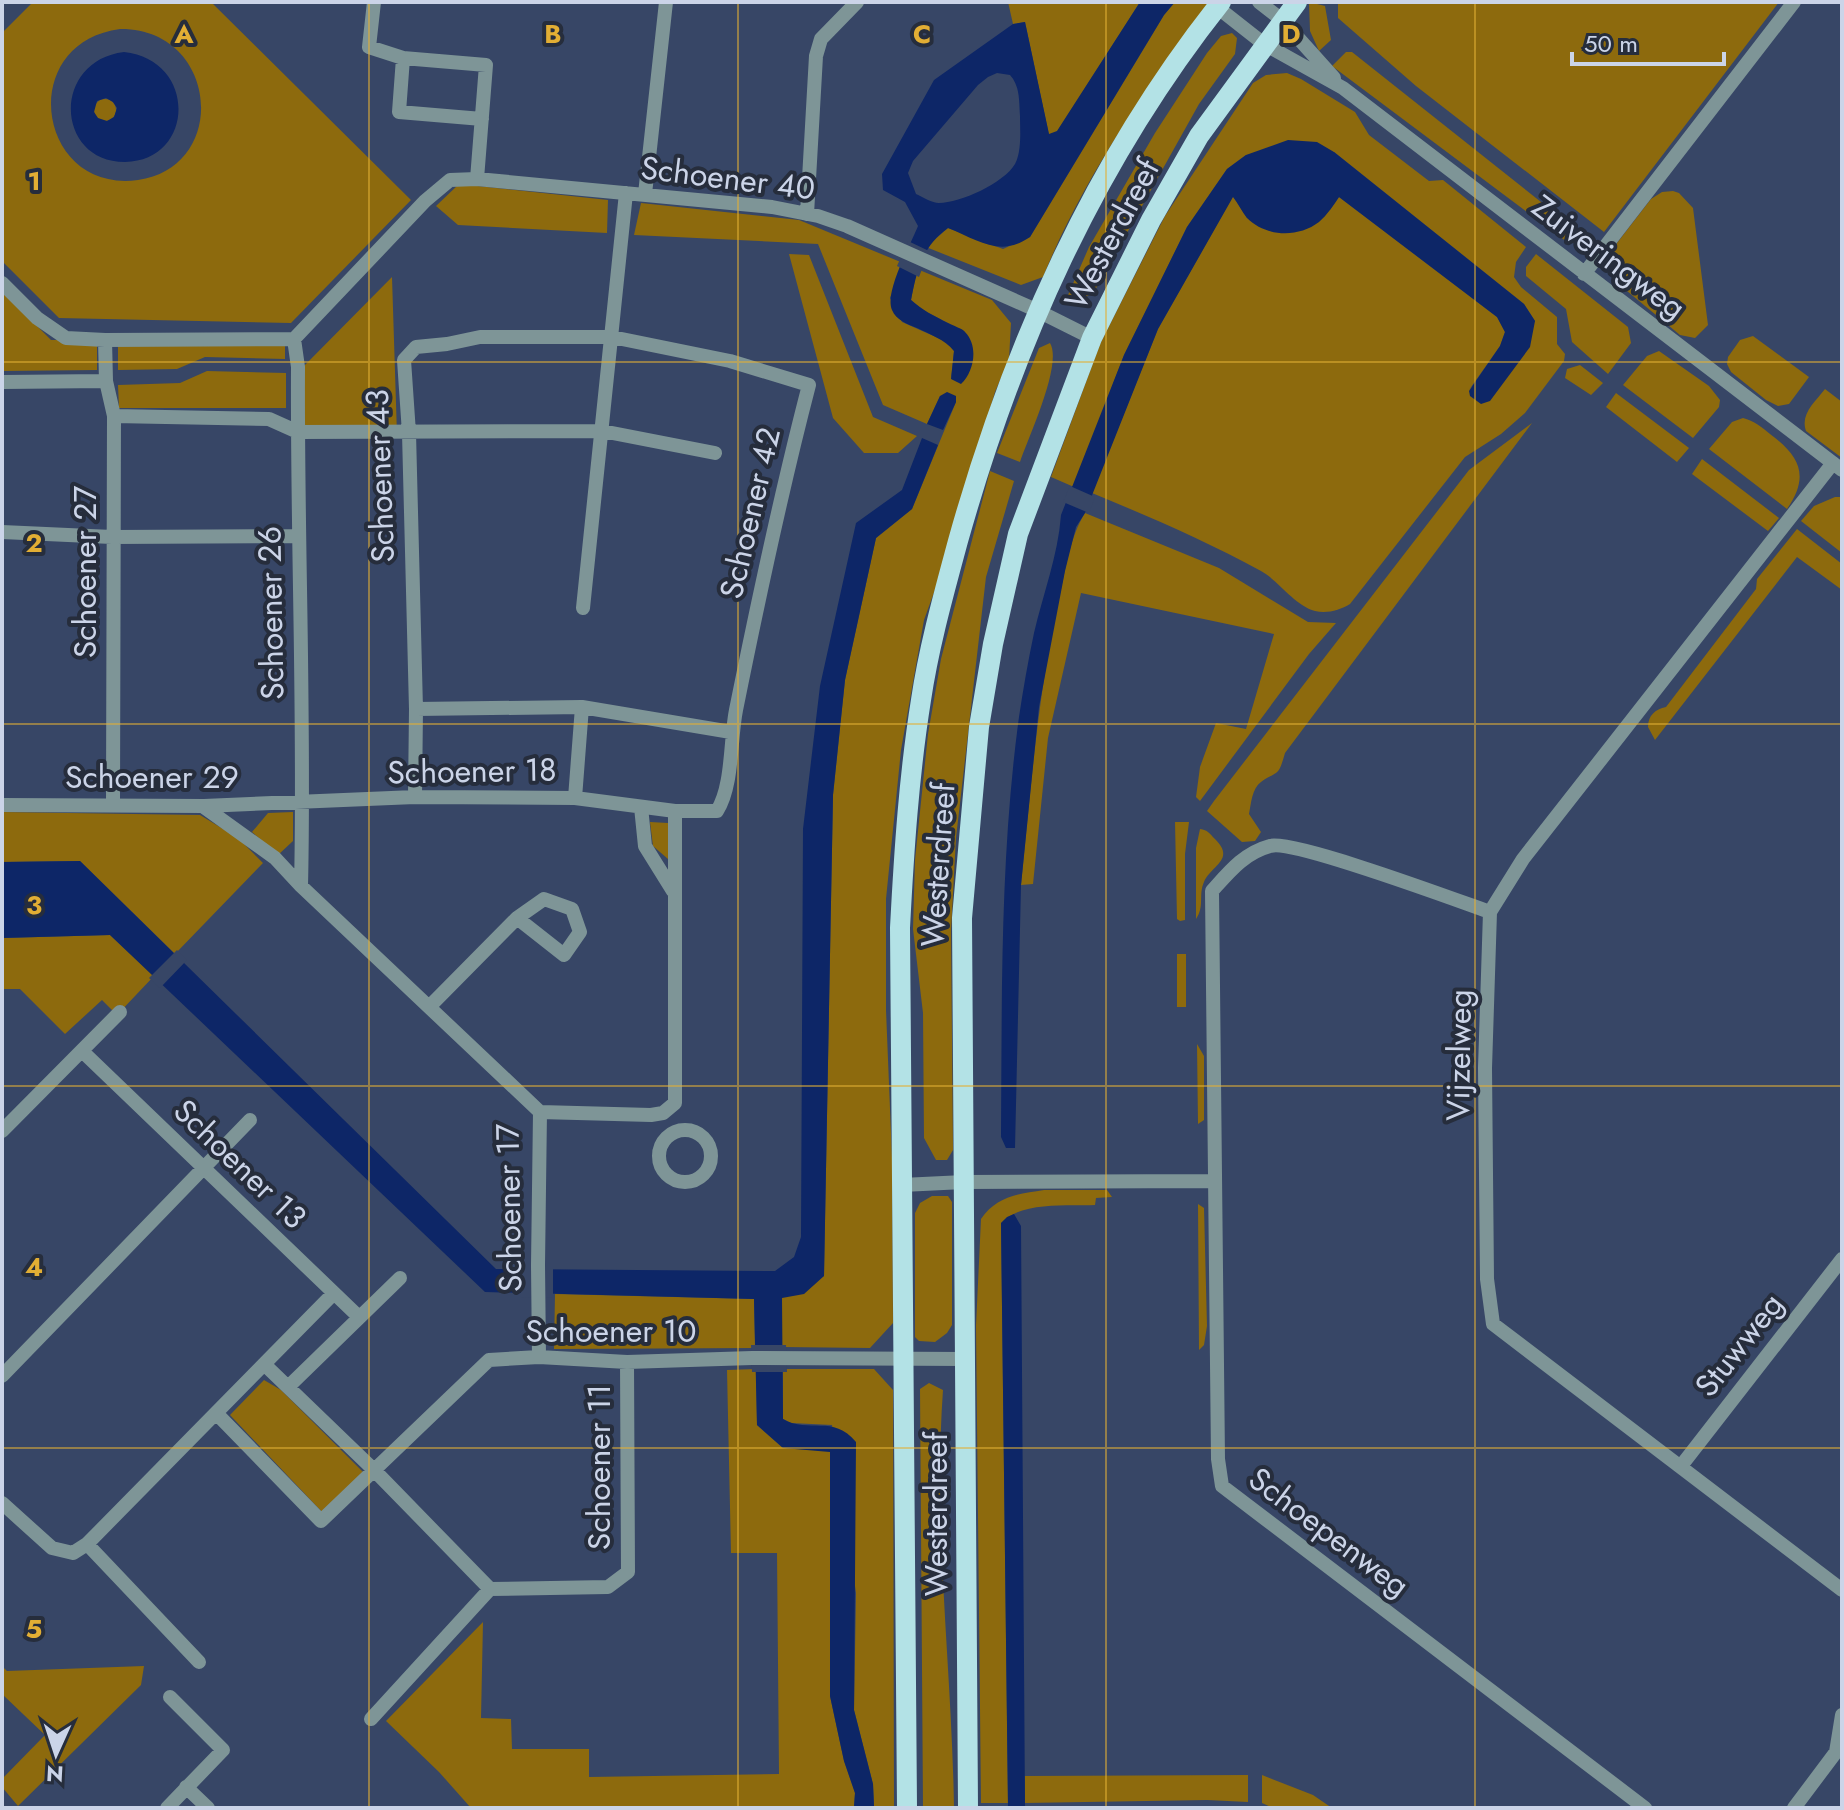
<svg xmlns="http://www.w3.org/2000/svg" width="1844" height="1810" font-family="Jost,sans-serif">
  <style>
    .green { fill: #8d6a0d; fill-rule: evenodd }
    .water { fill: #0d2667; fill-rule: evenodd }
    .pier { fill: #374666 }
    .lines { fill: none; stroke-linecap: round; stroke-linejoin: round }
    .minor { stroke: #7e9597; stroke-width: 14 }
    .major { stroke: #b3e2e6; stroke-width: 20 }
    .grid { fill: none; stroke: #e2ae34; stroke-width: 2; stroke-opacity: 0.55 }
    .labels { text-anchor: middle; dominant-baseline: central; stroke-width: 8; stroke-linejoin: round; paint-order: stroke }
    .street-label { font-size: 32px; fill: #cbd4e8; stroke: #262d3c }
    .grid-label { font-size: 26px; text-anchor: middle; font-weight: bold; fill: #e2ae34; stroke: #262d3c; stroke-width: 8; stroke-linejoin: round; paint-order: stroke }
  </style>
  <rect width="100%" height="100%" fill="#374666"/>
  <!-- green -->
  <path class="green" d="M33,2H211L411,200L291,323L59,318L2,261V33ZM120,29C218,28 231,166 138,180C37,194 15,43 120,29Z
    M1008,2H1140L1057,132L1049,135L1025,22L1013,24Z
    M1175,2H1211C1146,89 1084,176 1043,277L1021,285L926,247L948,228L1003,249L1030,237L1164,15Z
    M1309,2L1325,6L1331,40L1319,51L1310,31Z
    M1338,2H1779L1604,232L1416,86L1338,18Z
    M1232,33L1237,38L1235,54L1199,104L1094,292L1074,304L1068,295L1089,247L1155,133L1207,53L1221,36Z
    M1346,52H1352L1584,236L1577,243L1567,242L1332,66Z
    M1287,73L1301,79L1355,112L1369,135L1429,181L1443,180L1526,247L1516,262L1514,277L1521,287L1557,317V344L1565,354L1564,361L1525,413L1501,434L1465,457L1350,604C1340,610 1327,614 1315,611C1294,605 1279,581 1261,571C1206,541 1150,517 1092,493L1158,329L1233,196L1247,218L1330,210L1339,197L1497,317L1505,332L1500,346L1469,390L1535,321L1524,304L1334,152L1246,155L1227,169L1187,227L1124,355L1074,487L1051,477L1100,344L1165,216L1253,83L1266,75Z
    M94 110a11 11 0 1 1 22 0a11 11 0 1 1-22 0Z
    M459,184L608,200L607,233L458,225L436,206Z
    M1673,191L1679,193L1693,208L1708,325L1695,338L1680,335L1615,281L1611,261L1617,243L1651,199L1662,192Z
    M641,203L799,220L903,263L890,298L902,322L947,342L954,351L951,379L965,332L923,310L911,300L917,269L992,300L1011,323L1009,359L995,392L945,562L924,620L901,750L886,899V1010L892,1158L893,1323L870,1348L782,1347V1297L824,1276L833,795L845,680L876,538L912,509L956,402L940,396L927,424L883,405L818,244L634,235Z
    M789,254L809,255L873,417L917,436L898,453H864L833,418Z
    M1536,254L1628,327L1631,343L1608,374L1572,342L1566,309L1526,276V267Z
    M392,277L397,435H305L303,367Z
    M2,291L51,340H97V370L2,371Z
    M1753,336L1809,377L1789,404L1778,406L1766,400L1731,372L1727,364L1728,357L1740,340Z
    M118,340H285V359L205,357L177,369L118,370Z
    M1050,343C1063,364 1028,438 1020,462L997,453L1039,348Z
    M1659,351L1709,386L1720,400L1719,407L1693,438L1623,385L1647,356Z
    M1580,365L1603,383L1591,395L1565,378L1567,369Z
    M207,371L286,373V408H119L118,385L180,383Z
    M1825,389L1842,402V458L1806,431C1800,414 1815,402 1825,389Z
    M1616,393L1689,448L1677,462L1606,407Z
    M1743,418C1754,421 1762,427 1770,434C1800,456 1810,476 1787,509L1709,449L1732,422Z
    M1532,423L1285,753C1278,778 1278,770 1261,782C1252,788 1251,804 1249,814L1261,832L1255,841L1242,842L1207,811L1214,801L1469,470Z
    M1702,459L1779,518L1768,531L1692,474Z
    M990,471L1014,481L986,577L956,838L951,931L953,1150L947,1160H936L924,1138L923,1013L913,929L915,860L928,734L941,659Z
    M1835,497H1842V553L1801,521L1814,506Z
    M1085,513L1219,568L1308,622L1336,623L1309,654L1200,801L1196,797L1200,767L1216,723L1246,729L1274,634L1081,593L1048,738L1033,884L1021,885C1031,788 1038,690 1060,594C1066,567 1070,537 1085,513Z
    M1797,529L1842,564V590L1797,557L1655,740L1648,727C1648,716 1655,709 1666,707L1756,589L1757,579Z
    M2,812L200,815L238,838L263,863L175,954L80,861L2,862Z
    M293,812V841L278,855L252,832L268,813Z
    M650,822L668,823V859L653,846Z
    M1175,822H1189L1185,854V920L1180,921L1177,919Z
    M1200,829C1208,830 1209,833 1215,839C1236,860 1211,865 1204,882C1198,895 1205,906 1196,919V848Z
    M110,935L154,976L117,1015L102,1000L65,1034L20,989H2V938Z
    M1177,954H1186V1007H1177Z
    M1197,1044L1204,1056V1120L1198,1124Z
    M1044,1190H1107L1112,1197L1096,1198L1095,1205C1068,1206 1021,1201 1001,1223L1008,1803H981L976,1326L981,1219C997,1196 1018,1194 1044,1190Z
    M932,1196H948L952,1202V1325L947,1333L935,1342L919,1341L915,1337V1213L920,1203Z
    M1198,1204L1204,1208L1207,1326L1204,1345L1199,1350Z
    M555,1294L754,1299L755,1348L554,1349Z
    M756,1369L757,1425L783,1448L830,1451V1696L844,1761L855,1793L854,1807L471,1808L439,1772L386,1721L483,1622L481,1718L511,1719L512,1749H589V1777L779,1774L777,1553H731L727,1370Z
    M783,1369H874L893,1390L894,1806H874L873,1784L854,1710L856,1593L832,1425L791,1423L783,1419Z
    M264,1380L281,1390L364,1473L323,1513L230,1415Z
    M929,1383L943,1390C933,1529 952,1669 954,1808H923L920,1389Z
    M2,1666L7,1671L144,1666L141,1685L18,1806L2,1787V1779L45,1735L2,1694Z
    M1248,1775V1802L1207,1800L1025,1803V1776Z
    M1262,1775L1313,1795L1332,1808H1273L1262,1803Z"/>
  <!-- water -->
  <path class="water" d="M1140,2H1175L1164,15L1030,237C1000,258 978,240 948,228C922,247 917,270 911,300C922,310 934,316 948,323C953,326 962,328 965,332C979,346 974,372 961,384L951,379L954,351C944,339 931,335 917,328C907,324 896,320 892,310C884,292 911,244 918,226L905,202L883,190L882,174L934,80L1013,24L1025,22L1049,134L1057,131ZM997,73L1010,75C1020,86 1019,101 1020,116C1020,130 1022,151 1015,164C1004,183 960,203 939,203C932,203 923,197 916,194L908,173L913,161L978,85L988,77Z
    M124,52C198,60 195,161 125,162C55,162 51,61 124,52ZM106,98L113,102L117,108L114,117L107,121L98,118L94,112L97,101Z
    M1288,140L1317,142L1334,152L1524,304L1535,321L1530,347L1490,401L1481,404L1470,396L1469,391L1500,346L1505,332L1497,317L1339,197C1333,206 1327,215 1319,222C1298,238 1266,237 1247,218C1242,212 1238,203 1233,197L1158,329L1085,513L1076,527L1065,571L1039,707L1021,885L1015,1148H1006L1001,1137C1002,997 1000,856 1019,717C1023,690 1028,661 1034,633C1043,594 1058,556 1061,515L1124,355L1187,227L1227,169L1246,155Z
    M947,392L956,396V402L943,430L927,424L940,396Z
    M922,438L938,445L912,509L876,538L845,680L833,795L824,1276L804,1294L782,1298L783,1419C809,1434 833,1414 856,1442L854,1710L873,1784L874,1806L854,1807L855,1793L844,1761L830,1696V1452L783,1448L757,1425L754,1299L485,1292L110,935L2,938V862L80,861L496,1269L775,1271L794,1257L801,1237L803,829L820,686L856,523L902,490Z
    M1014,1214L1021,1226L1025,1808H1008L1001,1223L1007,1217Z"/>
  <!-- pier -->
  <path class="pier" d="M908,241L929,251L919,277L897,266Z
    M1070,486L1095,497L1089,513L1063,502Z
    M177,950L187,960L160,988L149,978Z
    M521,1265H553V1298L521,1297Z
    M751,1345H786L787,1372H752Z"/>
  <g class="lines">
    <!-- minor -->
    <path class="minor" d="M374,2L369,47L403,58
      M1259,2L1282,20L1334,78
      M1217,7L1264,44L1343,88L1842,470
      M477,179C480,141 483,103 486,65L403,58L399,112L482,119
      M645,194L666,2
      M807,214L816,56L821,39L857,2
      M1584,274L1794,2
      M2,283L37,318L66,338L105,340L294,339L425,201L450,180L477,179L772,207L818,216L847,226L1036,310L1092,338
      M294,339L298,367C297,540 305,713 301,886
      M105,340L106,381L114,416L113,805
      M2,382L106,381
      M114,416L269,419L298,432L602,431L715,453
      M1833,463L1523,859L1490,912L1485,1068L1487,1279L1493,1324L1842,1590
      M2,532L112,537L298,536
      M583,608L626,193
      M416,709L582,707L731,732
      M415,797L416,709L409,433L404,360L416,347L447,344L480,337H612L730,361L809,385C781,492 758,601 736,710C730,740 733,786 717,811H675
      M575,798L582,707
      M2,805L204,806L415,797L575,798L675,811V1103L663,1113L651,1115L540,1112
      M204,807L275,858L301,886L540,1112L538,1265L539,1357
      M641,807L645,846L673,891
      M1490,912C1456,900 1292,839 1270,846C1244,853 1229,872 1212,891L1218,1459L1222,1486L1645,1808
      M429,1007L517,918L564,955L580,932L572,909L544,899L517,918
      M82,1051L359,1317
      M659 1156a26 26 0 1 1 52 0a26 26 0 1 1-52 0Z
      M2,1131L120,1012
      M902,1185L964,1182L1215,1181
      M264,1364L374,1470L490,1589L608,1587L628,1572L627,1362
      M2,1376L250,1120
      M288,1387L400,1278
      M216,1413L321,1521L489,1360L539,1357L627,1362L752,1358L966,1359
      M1681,1466L1842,1259
      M2,1503L52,1548L73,1553L87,1544L199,1662
      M87,1544L334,1293
      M371,1719L490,1589
      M186,1787L208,1808
      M167,1808L223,1750L170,1697
      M1794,1808L1836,1752L1842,1715"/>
    <!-- major -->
    <path class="major" d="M907,1808L900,928C904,851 909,775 921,700C929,646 944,593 958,541C1013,345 1094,162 1221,2
      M968,1808L962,918L979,727L993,644L1018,534L1092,338L1151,220L1199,136L1297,2"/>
  </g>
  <!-- grid -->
  <path class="grid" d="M369,2V1808M738,2V1808M1106,2V1808M1475,2V1808M2,362H1842M2,724H1842M2,1086H1842M2,1448H1842"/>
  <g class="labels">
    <!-- street labels -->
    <g class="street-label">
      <text transform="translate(728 178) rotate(7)">Schoener 40</text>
      <text transform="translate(1112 234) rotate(-62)">Westerdreef</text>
      <text transform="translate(1609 257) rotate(37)">Zuiveringweg</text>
      <text transform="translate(380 476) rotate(-92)">Schoener 43</text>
      <text transform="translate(750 513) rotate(-77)">Schoener 42</text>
      <text transform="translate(85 572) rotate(-90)">Schoener 27</text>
      <text transform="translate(271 613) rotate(-91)">Schoener 26</text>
      <text transform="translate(472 771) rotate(-1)">Schoener 18</text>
      <text x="152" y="777">Schoener 29</text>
      <text transform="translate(938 865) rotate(-86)">Westerdreef</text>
      <text transform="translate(1459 1055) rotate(-89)">Vijzelweg</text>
      <text transform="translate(240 1164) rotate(44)">Schoener 13</text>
      <text transform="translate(509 1208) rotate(-91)">Schoener 17</text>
      <text x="611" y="1331">Schoener 10</text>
      <text transform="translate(1739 1345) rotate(-52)">Stuwweg</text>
      <text transform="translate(599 1467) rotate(-90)">Schoener 11</text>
      <text transform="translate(936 1514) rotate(-90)">Westerdreef</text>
      <text transform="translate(1329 1532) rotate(37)">Schoepenweg</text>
    </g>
  </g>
  <g class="grid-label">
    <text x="184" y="43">A</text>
    <text x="553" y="43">B</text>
    <text x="922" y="43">C</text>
    <text x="1291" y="43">D</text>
    <text x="34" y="190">1</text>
    <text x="34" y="552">2</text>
    <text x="34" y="914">3</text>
    <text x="34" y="1276">4</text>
    <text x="34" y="1638">5</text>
  </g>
  <!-- border -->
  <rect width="1844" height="1810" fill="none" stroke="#cbd4e8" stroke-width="8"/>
  <!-- north arrow -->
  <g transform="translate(56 1754) rotate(183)" stroke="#262d3c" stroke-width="6" paint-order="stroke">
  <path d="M0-6L14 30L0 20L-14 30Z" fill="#cbd4e8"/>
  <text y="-12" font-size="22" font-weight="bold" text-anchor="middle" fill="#cbd4e8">N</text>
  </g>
  <!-- scale -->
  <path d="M1572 52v12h152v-12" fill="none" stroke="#cbd4e8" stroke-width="4"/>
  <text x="1584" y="52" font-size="24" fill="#cbd4e8" stroke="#262d3c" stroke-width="6" paint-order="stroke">50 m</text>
</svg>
